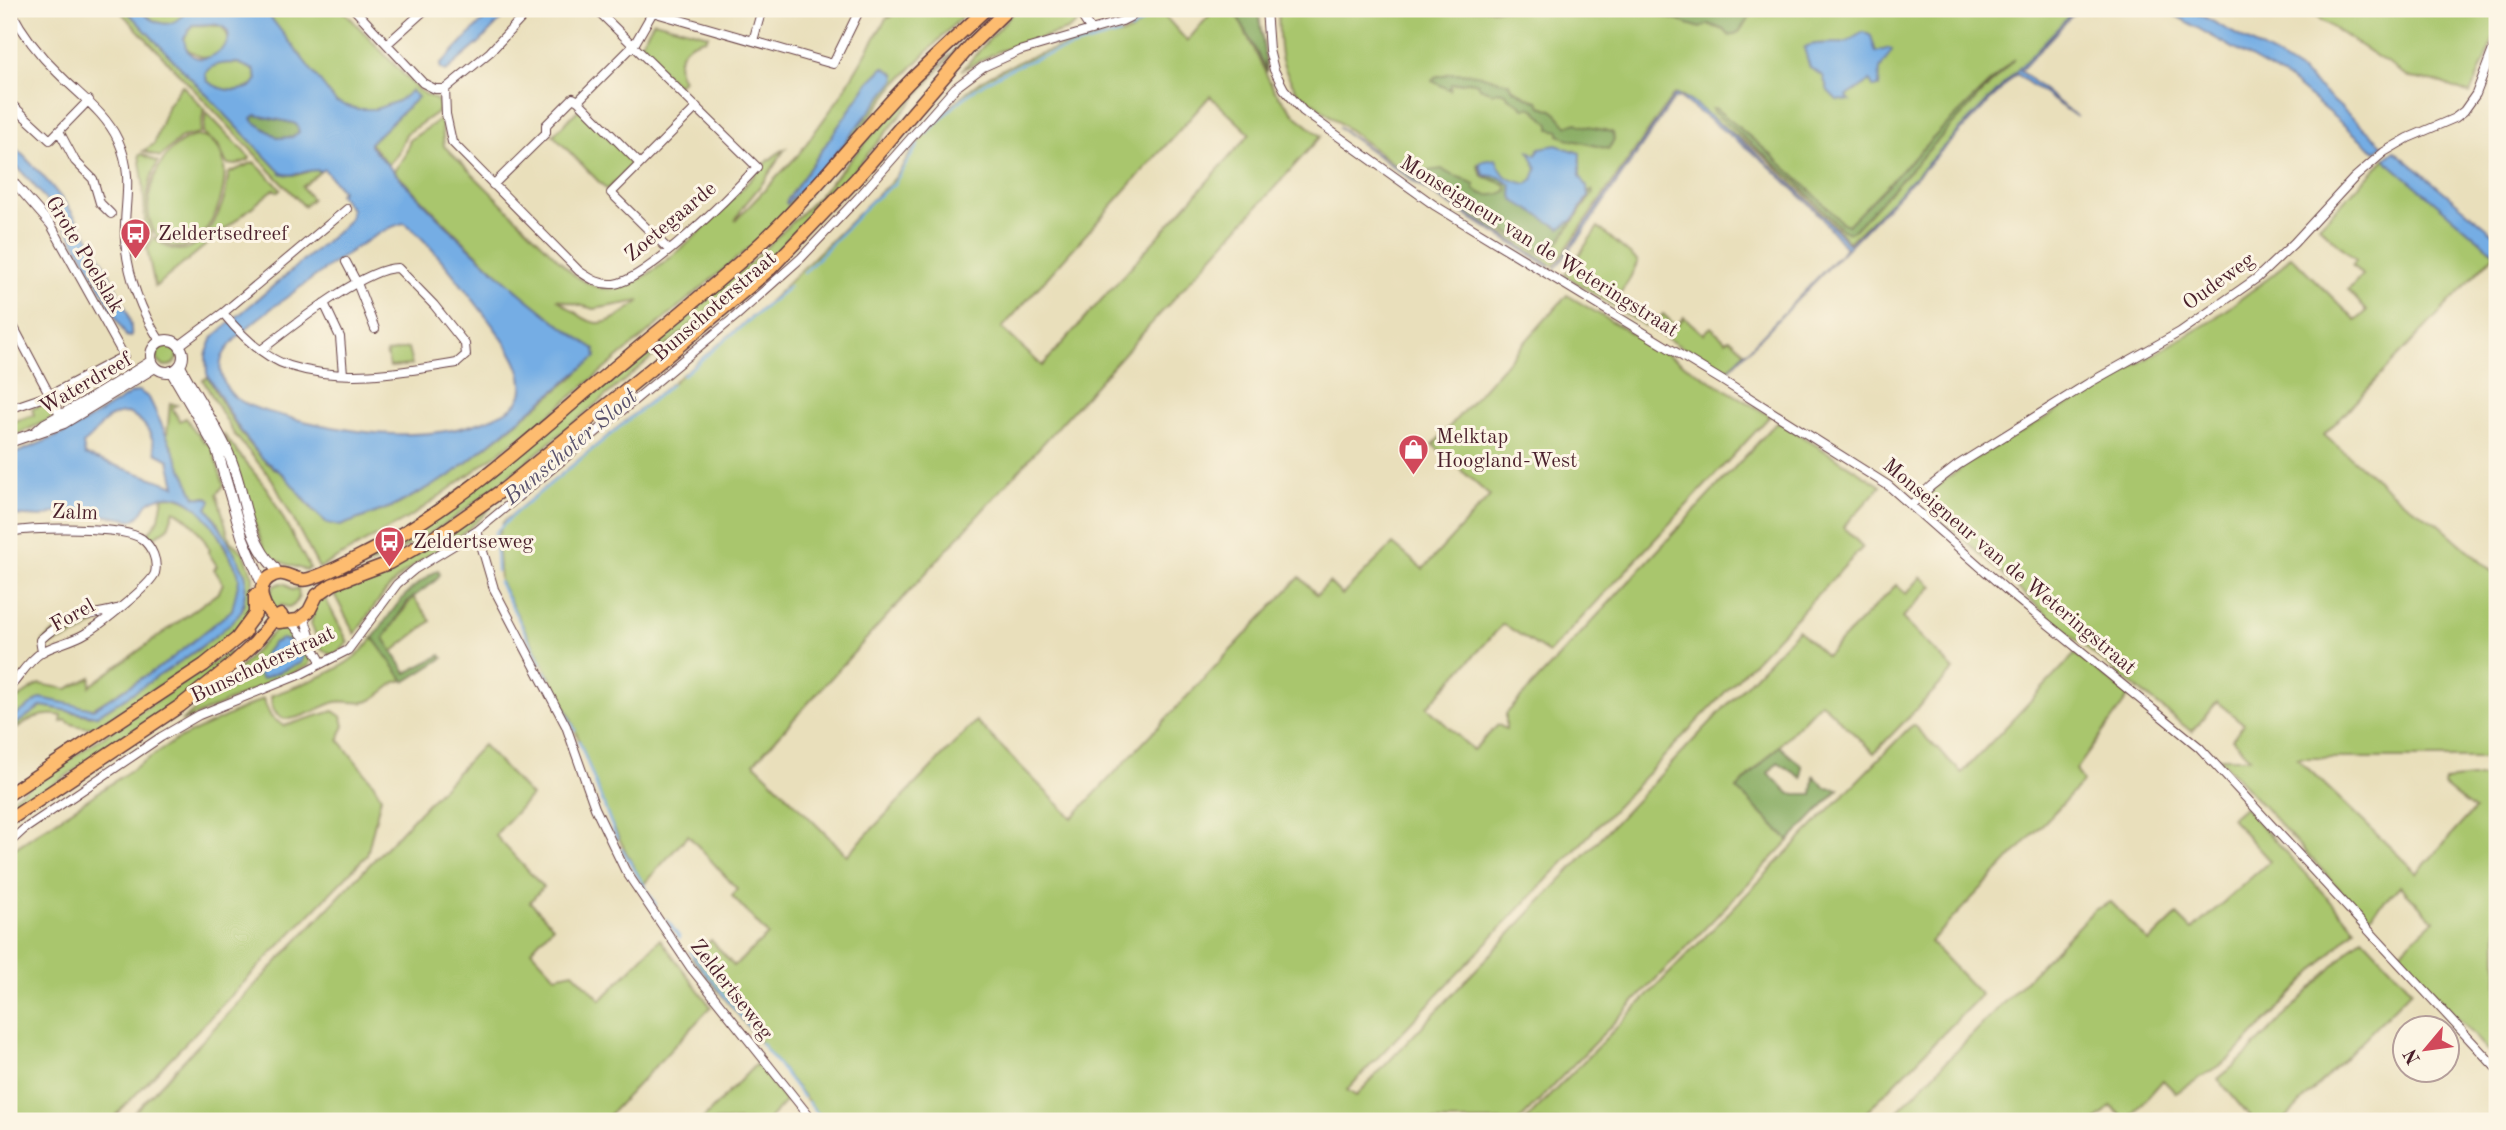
<svg xmlns="http://www.w3.org/2000/svg" width="2506" height="1130" font-family="'Old Standard TT',serif">
  <style>
    .green { fill: #a9c66d; stroke: #7a724c; stroke-width: 2; fill-rule: evenodd }
    .forest { fill: #86ab60; stroke: #686546; stroke-width: 2 }
    .water { fill: #74ade4; stroke: #5f6688; stroke-width: 2; fill-rule: evenodd }
    .lines { fill: none; stroke-linecap: round; stroke-linejoin: round }
    .stream { stroke: #74ade4; stroke-width: 2.5 }
    .minor-casing { stroke: #623c41; stroke-width: 10 }
    .tertiary-casing { stroke: #623c41; stroke-width: 12 }
    .primary-casing { stroke: #623c41; stroke-width: 15 }
    .minor { stroke: #fff; stroke-width: 8 }
    .tertiary { stroke: #fff; stroke-width: 10 }
    .primary { stroke: #fdbc70; stroke-width: 12 }
    .labels { text-anchor: middle; dominant-baseline: central; stroke-width: 6; stroke-linejoin: round; paint-order: stroke }
    .street-label { font-size: 21px; fill: #4a1f2b; stroke: #fcf5e5 }
    .poi-label { font-size: 21px; fill: #4a1f2b; stroke: #fcf5e5; text-anchor: start }
    .water-label { font-size: 23px; font-style: italic; fill: #59516c; stroke: #fcf5e5 }
  </style>
  <rect width="100%" height="100%" fill="#fcf5e5"/>
  <filter id="ink" filterUnits="userSpaceOnUse"><feTurbulence type="fractalNoise" baseFrequency=".0143" numOctaves="2"/><feDisplacementMap in="SourceGraphic" scale="14" xChannelSelector="R" yChannelSelector="G"/><feConvolveMatrix kernelMatrix="1 2 1 2 8 2 1 2 1" color-interpolation-filters="sRGB"/></filter>
  <filter id="wash" filterUnits="userSpaceOnUse"><feTurbulence type="fractalNoise" baseFrequency=".00686" numOctaves="4" result="noise"/><feDisplacementMap in="SourceGraphic" scale="28" xChannelSelector="R" yChannelSelector="G"/><feGaussianBlur stdDeviation="1.57" result="paint"/><feColorMatrix in="noise" values="0 0 0 0 0 0 0 0 0 0 0 0 0 0 0 0 0 1.4 0 .05"/><feComposite in="paint" operator="in"/></filter>
  <g filter="url(#wash)">
    <rect width="100%" height="100%" fill="#e9dfbb"/>
    <!-- green -->
    <path class="green" d="M118,9H125L281,173C292,177 302,175 313,169L321,171L302,187L312,199L304,206Z
      M139,9H187C173,32 154,25 139,9Z
      M264,9H342L418,90L438,101L440,110L406,134L397,155L388,165L370,143L417,98C404,97 398,102 385,106C368,113 351,109 336,102Z
      M873,9H949L945,14L947,15L952,9H969L896,84L858,132L767,233L553,412L504,449L415,514L319,568L272,479L234,434L203,380L208,377C223,406 240,436 263,459C270,467 281,471 288,479C302,495 317,523 340,526L397,505L450,476L576,375L595,349C519,300 456,235 394,171L405,156L410,140L441,119L444,146L573,274C587,284 599,291 617,288C651,283 714,219 738,193C753,178 766,159 785,149L765,180L742,208L735,221L798,155L840,97L886,19L891,17ZM884,67L895,74L787,204L786,202L869,82ZM557,299L594,309L640,301C598,332 597,329 557,299Z
      M1016,9H1074L1077,23L1067,30L999,51L962,70Z
      M1149,9H1167L1163,14L1187,41L1215,9H1234L1274,90L1297,117L1321,136L754,763L847,855L976,721L1072,818L1300,577L1317,595L1329,582L1342,595L1393,544L1423,569L1490,496L1433,445L1567,295L1770,416L1549,653L1503,624L1427,707L1473,750L1498,725L1506,729V714L1775,424L1779,422L1881,486L1843,527L1863,547L1347,1090L1356,1096L1798,630L1826,656L1896,585L1906,594L1921,577L1933,586L1902,618L1954,670L1874,753L1821,702L1737,789L1789,841L1519,1121H824L692,958L711,940L734,966L768,935L732,896L737,889L688,835L643,885L610,821L569,714L500,582L497,538L503,522L765,306L881,191C898,180 902,164 913,149C938,117 967,85 1005,68C1034,54 1066,45 1097,38C1107,36 1119,36 1129,32C1138,28 1146,18 1149,9ZM1210,96L1250,134L1042,366L1002,328Z
      M1278,9H1677L1671,13L1724,30L1739,32L1755,9H2076L1897,196L1849,242L1804,193L1765,157L1683,96L1674,94L1554,266L1418,182L1304,96L1300,95C1276,63 1280,47 1278,9Z
      M2304,9H2497V31L2470,94L2442,83L2410,78Z
      M654,21L708,35L706,39C684,42 671,60 683,80L677,86L639,46Z
      M192,25L221,26C235,40 225,50 210,58C188,55 175,46 192,25Z
      M960,45L845,181L774,254L735,288L530,459L453,519L410,545L358,570L355,564L380,551L689,314L751,262L815,200L886,119Z
      M238,63L254,70L257,79L252,86C237,93 221,91 207,81L205,73C212,63 226,63 238,63Z
      M182,85L204,109L200,133L182,137L160,157L143,151L154,144L168,105Z
      M580,108L633,163L607,190L553,135Z
      M206,112L250,158L249,160L236,165L227,164L218,145L203,134Z
      M195,136C255,138 212,267 168,245C129,225 153,146 195,136Z
      M142,154L158,162C146,184 144,209 152,233L146,245L143,181L139,155Z
      M2386,158L2495,254L2324,435L2403,502L2437,523L2497,576V769L2487,758H2297L2417,873L2474,810L2444,786L2445,781L2497,775V1061L2398,954L2434,920L2400,886L2367,919L2219,758H2250L2232,739L2244,724L2217,702L2192,732L2065,631L1924,503L1928,494L1933,489L1971,461L2208,323L2274,274L2291,256L2356,321L2367,311L2348,290L2362,275L2352,265L2356,260L2319,226Z
      M254,162L281,189L278,192L274,189L155,287L147,249L154,237C159,241 164,247 172,249C200,257 219,216 225,195C227,188 227,180 229,173Z
      M1598,227L1638,261L1628,282L1618,296L1647,322L1645,326L1565,275Z
      M1663,314L1676,326L1684,317L1703,334L1711,327L1726,341L1730,338L1745,352L1725,373L1651,329Z
      M157 356a10 10 0 1 1 20 0a10 10 0 1 1-20 0Z
      M408,348L412,365L390,367L386,353Z
      M46,403L54,408L53,416L49,420L9,438V423L34,415L32,409Z
      M170,403L177,405L172,408L180,421L186,418L195,432L198,433L204,442L211,445L224,485L217,494L230,541L244,553L253,577L250,610L245,621L208,654L97,726C87,729 72,726 66,720L61,722L62,716C39,711 27,721 9,733V729L42,706L91,716L108,709L202,647L238,616L243,608L246,582L245,572L230,548L219,524L207,508L211,501L208,497H195L191,491L167,436Z
      M223,434L268,490L310,568L306,570C291,566 274,562 264,549Z
      M170,496C200,499 215,528 227,552C231,559 238,569 239,577C240,587 236,601 232,610L166,663L92,709L41,698L9,720V704L39,684L67,689L91,677L90,686L219,592L223,583L214,569L217,566L208,552L210,550C201,533 191,519 174,510L168,528L151,539L147,535L159,519L163,497Z
      M492,506C468,536 431,550 402,575C383,591 370,614 355,634L333,592C389,567 441,539 492,506Z
      M281,583L286,584L292,590L298,588L299,597L294,605L288,607L281,605L277,610C269,603 269,594 274,586Z
      M324,596L348,642L342,649L332,655L322,650L311,624L316,602Z
      M413,597L431,621L392,652L384,638Z
      M98,616L99,621L79,634L44,647L43,641L66,623Z
      M285,627L295,632L312,656L308,666L181,722L223,686L275,630ZM273,643L301,662L262,679L254,668Z
      M373,638L404,680L396,682C388,688 378,697 369,701C359,705 346,700 336,702C316,707 273,741 271,696C308,681 349,671 373,638Z
      M229,652L233,657L192,692L9,814V800Z
      M2075,654L2129,696L2076,770L2083,782L1930,942L1981,995L1858,1121H1525L1908,729L1913,725L1962,773Z
      M263,699L271,717L284,726L333,711L342,717L344,726L340,734L339,740L373,783L381,797L367,855L110,1121H9V852L176,740Z
      M483,745L531,796L495,835L543,887L530,902L553,926L531,950L555,976L573,972L601,1000L660,939L711,1007L608,1116L612,1121H126Z
      M2244,807L2355,928L2231,1058L2176,1093L2163,1080L2127,1121L2111,1106L2095,1121H1888L2094,910L2111,902L2149,942L2177,915L2192,930L2270,861L2231,818Z
      M2362,937L2412,990L2283,1121H2253L2218,1079L2242,1059Z
      M756,1064L786,1101L767,1121H701Z"/>
    <!-- forest -->
    <path class="forest" d="M1234,9H1258L1267,72Z
      M1642,9H1660L1673,13L1677,9H1755L1739,32L1730,36L1724,30L1709,24L1700,28Z
      M2014,59L1854,230L1848,232L1842,230L1798,183L1713,112L1712,109L1715,108C1760,145 1803,180 1842,223L1848,225L1941,130Z
      M1452,73L1476,74L1509,83L1513,89C1522,92 1527,100 1538,101L1541,106C1555,110 1558,114 1567,126L1577,123C1589,130 1602,127 1613,133L1614,139L1609,149L1572,140L1559,135V131L1550,129V124C1538,117 1539,105 1523,108L1520,104L1508,97L1506,93L1498,91L1493,93L1479,87L1478,84L1469,82L1451,84L1450,90L1432,81L1435,77Z
      M256,115L293,123L297,125L299,132L292,137L279,138L254,122L252,118Z
      M1478,164L1484,175L1499,177L1511,185L1512,195L1573,220L1588,196L1589,191L1592,190L1593,193L1548,257L1425,183L1420,175L1422,172L1442,169C1449,175 1453,175 1461,178C1466,180 1469,183 1475,185L1474,189C1483,197 1498,197 1507,190L1505,184L1482,176L1477,165Z
      M438,570L440,574L436,580L408,601L384,638L406,673L441,655L443,658L405,682L373,638C397,605 402,592 438,570Z
      M1779,746L1802,766V778L1778,762L1768,773L1790,794H1812L1814,776L1826,788L1839,789L1789,841L1737,789Z"/>
    <!-- water -->
    <path class="water" d="M125,9H139C154,25 173,32 187,9H264L336,102L356,109H376L398,101L411,91L418,97L370,143V146C438,220 511,294 595,349L596,357L450,476L396,505L340,526L327,523L316,513L284,475L262,458L240,430L207,374L206,355L213,337L343,227L350,218L351,209L339,194L342,191L324,169L321,171C308,167 296,179 281,173ZM214,24C258,33 189,87 184,38L192,25ZM238,63L254,70L257,79L252,86C237,93 221,91 207,81L205,73C212,63 226,63 238,63ZM256,115L293,123L297,125L299,132L292,137L279,138L254,122L252,118ZM405,223C431,243 467,292 488,319C502,338 532,375 519,399C515,408 502,413 494,417C431,445 355,434 291,418C273,413 252,409 236,398C226,391 218,374 221,361C225,344 258,318 272,308C298,290 378,226 405,223Z
      M494,9H511L479,43L446,71L441,69L440,65Z
      M2076,9H2078L2020,71L2077,117L2016,74L1730,369L1846,248L1815,210L1765,162L1679,97L1674,99L1580,237L1555,269L1674,96L1677,95C1691,99 1705,113 1717,122C1764,158 1809,197 1847,243L1850,244Z
      M2164,9H2190L2279,58L2301,72L2383,145L2376,151L2370,147L2291,81Z
      M1864,32L1871,36L1876,52L1890,48L1892,50L1880,69L1879,87H1873L1870,81L1849,95L1847,97L1850,101L1837,100L1828,91L1823,76L1810,68L1804,48C1811,42 1832,44 1843,43C1851,42 1857,34 1864,32Z
      M884,67L895,74L896,79L833,157L787,204L786,202L869,82Z
      M1338,127L1418,183L1549,265L1548,266L1424,189Z
      M9,142C54,183 90,231 115,286C123,303 133,318 131,337L126,336C93,273 62,209 9,159Z
      M1556,145L1580,153V176L1587,186L1588,196L1573,220L1560,228L1513,200L1511,185L1499,177L1484,175L1479,164L1483,161L1496,159C1504,179 1507,179 1527,184L1533,179L1537,169L1529,151L1536,155L1540,148Z
      M2395,151L2497,236V255L2388,162L2386,158Z
      M139,391L149,398L152,404L195,497L209,498L211,501L207,508C214,516 245,569 246,578C246,583 244,604 242,609C236,629 119,702 96,716L42,706L9,729V720L41,698L93,709L166,663L232,610L239,580L238,572C223,542 194,477 151,501C142,506 145,515 133,520L65,509L42,517L9,515V456L72,430L132,393ZM127,413C145,419 153,436 156,453L169,460L175,486L85,455L83,444C102,431 101,414 127,413Z
      M282,639L291,641L303,655L301,663L262,679L254,668L273,643Z"/>
    <g class="lines">
      <!-- stream -->
      <path class="stream" d="M1131,30L1147,18L1152,9
        M927,134C987,65 1036,58 1119,34
        M804,273L872,201L893,185L918,145
        M683,375L790,286
        M497,571L495,533L515,513L672,384
        M499,582L541,663
        M545,672L548,678
        M553,688L575,730
        M579,741L617,839
        M622,849L656,905
        M667,920L680,938
        M690,952L754,1033
        M761,1043L803,1097
        M808,1102L824,1121"/>
    </g>
  </g>
  <g filter="url(#ink)">
    <g class="lines">
      <defs>
        <path id="minor" d="M10,9C22,32 39,55 58,73C79,95 105,112 118,140C135,177 123,204 125,241C128,276 141,311 160,341
          M354,9L423,83L435,89H445
          M642,9L833,64L860,9
          M1077,9L1091,30
          M1266,9L1269,50L1274,70L1284,89L1303,111L1434,205L1723,381L1889,486L2011,594L2199,747L2497,1069
          M753,41L762,9
          M387,44L426,9
          M445,89L446,114L452,142L579,271C591,279 599,285 614,284C647,280 732,194 757,167L596,9
          M445,89L490,52L530,9
          M578,101L639,163
          M9,102L50,140L89,100
          M59,131L75,161L93,179L100,203L111,214
          M9,177L51,225L124,356L50,395L9,409
          M493,185L546,133V125L573,98L578,101L634,45L654,10
          M669,250L611,193L697,107
          M346,262L357,283L375,329
          M324,303L340,337L343,374
          M223,313C240,334 263,358 290,366C344,383 403,372 457,363L466,355L465,344L434,305L398,268C365,267 289,329 261,350
          M9,318L63,420
          M180,345L223,313L347,209
          M1911,505L1931,486L1958,465L2089,383L2180,332L2257,278L2294,243L2354,178L2384,152L2408,138L2455,118L2464,111L2476,94L2497,39
          M477,531L494,589L566,726L595,808L625,870L691,968L813,1121
          M9,532C34,528 123,525 142,539C152,547 158,561 155,573C151,585 99,626 86,633C72,642 55,644 42,652C28,661 20,676 9,688
          M304,616L314,649L322,663
          M291,622L314,649
          M42,652L40,640C72,611 80,619 116,609
          M9,843L23,830L161,737L199,715L301,674L348,650L397,584L415,569L477,531L736,316L801,258L859,197L955,88L983,67L1019,51L1122,21L1130,17L1139,9"/>
        <path id="tertiary" d="M151 356a16 16 0 1 1 32 0a16 16 0 1 1-32 0Z
          M180,366C195,396 216,424 229,455C246,493 244,537 275,568
          M171,371L217,450L242,536L260,579
          M36,432L45,424L91,399L152,361
          M9,442L64,423L155,367"/>
        <path id="primary" d="M986,9C962,32 937,55 913,78C857,135 810,199 750,253C698,300 642,344 588,390C522,447 454,508 376,548C356,558 330,573 309,579C295,583 288,570 274,575C250,585 265,612 279,622L298,620L309,611L317,595L333,584L389,563L443,532L504,489L667,356L770,269L856,179L972,44L1008,9
          M238,637L255,614V595
          M9,794L204,665L245,632
          M9,820L180,706L229,667L255,643L274,619L281,615"/>
      </defs>
      <!-- minor casing -->
      <use href="#minor" class="minor-casing"/>
      <!-- tertiary casing -->
      <use href="#tertiary" class="tertiary-casing"/>
      <!-- primary casing -->
      <use href="#primary" class="primary-casing"/>
      <!-- minor -->
      <use href="#minor" class="minor"/>
      <!-- tertiary -->
      <use href="#tertiary" class="tertiary"/>
      <!-- primary -->
      <use href="#primary" class="primary"/>
    </g>
  </g>
  <!-- icons -->
  <defs>
    <symbol id="bus-pin" viewBox="-11 -11 22 30"><path d="M0 17L-7.5 6A9.5 9.5 0 1 1 7.5 6Z" fill="#d1495b" stroke="#fcf5e5"/><path d="M-5-6H5V4H4V6H2V4H-2V6H-4V4H-5ZM-3.5-4V0h7V-4ZM-3.5 1.2v1.5H-2V1.2ZM2 1.2v1.5H3.5V1.2Z" fill="#fff"/></symbol>
    <symbol id="shop-pin" viewBox="-11 -11 22 30"><path d="M0 17L-7.5 6A9.5 9.5 0 1 1 7.5 6Z" fill="#d1495b" stroke="#fcf5e5"/><path d="M-5-2.5h2.3a2.7 3.5 0 0 1 5.4 0H5L5.5 6h-11ZM-1.5-2.5h3a1.5 2.3 0 0 0-3 0Z" fill="#fff"/></symbol>
  </defs>
  <g fill-rule="evenodd">
    <use href="#bus-pin" x="118" y="216" width="35" height="47"/>
    <use href="#shop-pin" x="1396" y="432" width="35" height="47"/>
    <use href="#bus-pin" x="372" y="524" width="35" height="47"/>
  </g>
  <g class="labels">
    <!-- street labels -->
    <g class="street-label">
      <text transform="translate(671 222) rotate(-40)">Zoetegaarde</text>
      <text transform="translate(1539 247) rotate(32)">Monseigneur van de Weteringstraat</text>
      <text transform="translate(84 255) rotate(59)">Grote Poelslak</text>
      <text transform="translate(2219 282) rotate(-36)">Oudeweg</text>
      <text transform="translate(715 307) rotate(-41)">Bunschoterstraat</text>
      <text transform="translate(86 384) rotate(-30)">Waterdreef</text>
      <text transform="translate(75 513) rotate(2)">Zalm</text>
      <text transform="translate(2009 567) rotate(40)">Monseigneur van de Weteringstraat</text>
      <text transform="translate(73 616) rotate(-29)">Forel</text>
      <text transform="translate(263 665) rotate(-25)">Bunschoterstraat</text>
      <text transform="translate(731 990) rotate(52)">Zeldertseweg</text>
    </g>
    <!-- poi labels -->
    <g class="poi-label">
      <text x="158" y="234">Zeldertsedreef</text>
      <text x="1436" y="437">Melktap<tspan x="1436" dy="24">Hoogland-West</tspan></text>
      <text x="413" y="542">Zeldertseweg</text>
    </g>
    <!-- water labels -->
    <g class="water-label">
      <text transform="translate(571 447) rotate(-40)">Bunschoter Sloot</text>
    </g>
  </g>
  <!-- margin -->
  <rect width="2506" height="1130" fill="none" stroke="#fcf5e5" stroke-width="35"/>
  <!-- north arrow -->
  <g transform="translate(2426 1049) rotate(241)"><circle r="33" fill="#fcf5e5" stroke="#b59f9b" stroke-width="2"/>
  <path d="M0-5L12 26L0 18L-12 26Z" fill="#d1495b"/>
  <text y="-10" font-size="19" font-weight="bold" text-anchor="middle" fill="#4a1f2b">N</text>
  </g>
</svg>
